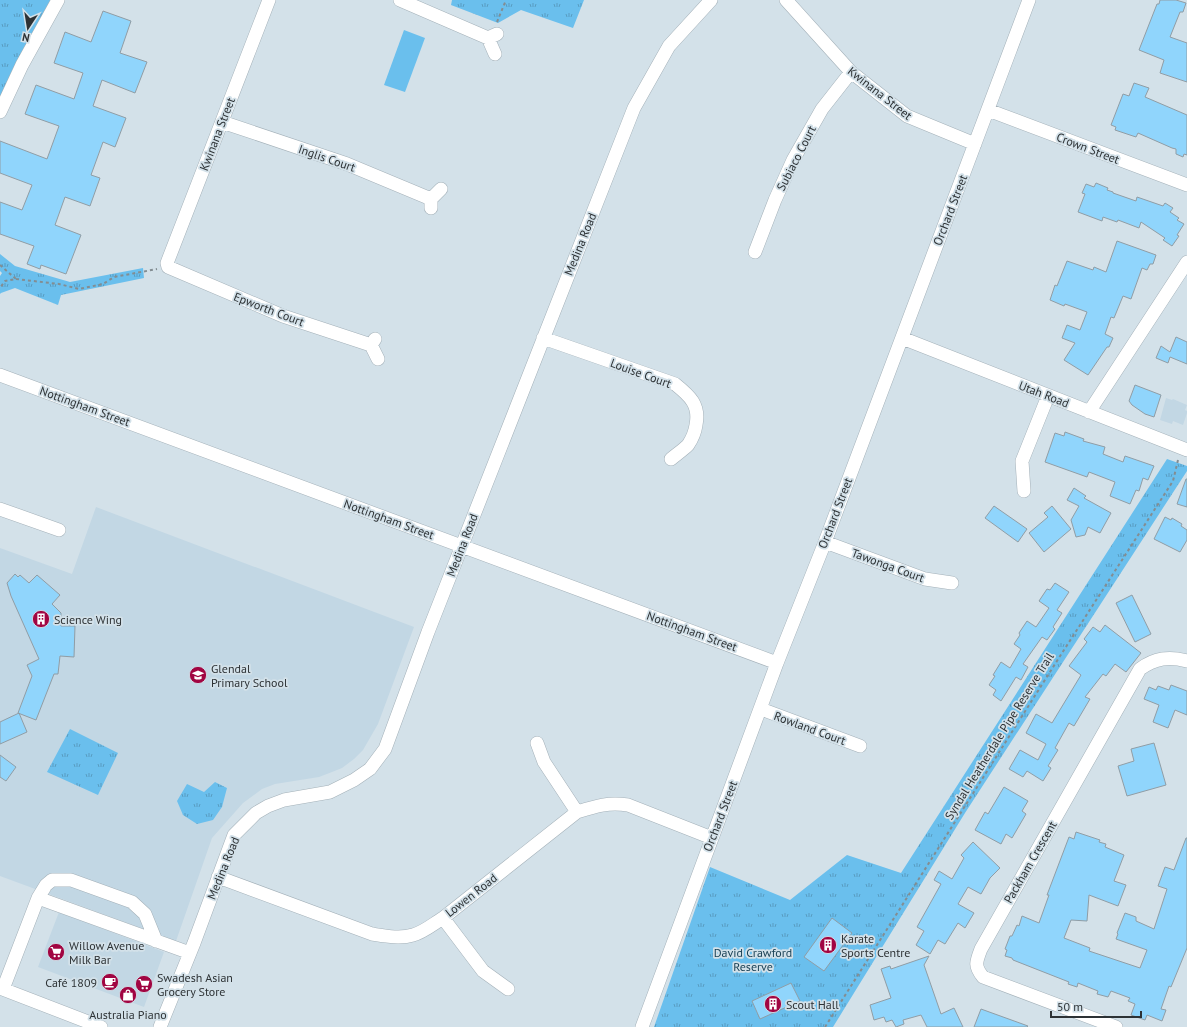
<svg xmlns="http://www.w3.org/2000/svg" width="1187" height="1027" font-family="'PT Sans',sans-serif">
  <style>
    .built { fill: #c2d7e4 }
    .park { fill: url(#park-tufts) }
    .pitch { fill: #6abfed }
    .building { fill: #90d5fc; stroke: #909da5 }
    .lines { fill: none; stroke-linecap: round; stroke-linejoin: round }
    .minor-casing { stroke: #a4b1b9; stroke-width: 14 }
    .path { stroke: #838d92; stroke-width: 2; stroke-dasharray: 3 3; stroke-linecap: butt }
    .minor { stroke: #fff; stroke-width: 13 }
    .labels { text-anchor: middle; dominant-baseline: central; stroke-width: 3.5; stroke-linejoin: round; paint-order: stroke }
    .street-label { font-size: 12px; fill: #2d3235; stroke: #d3e1e9 }
    .poi-label { font-size: 12px; fill: #2d3235; stroke: #d3e1e9; text-anchor: start }
    .park-label { font-size: 12px; fill: #1a4155; stroke: #d3e1e9 }
  </style>
  <defs>
    <pattern id="park-tufts" width="24" height="20" patternUnits="userSpaceOnUse"><rect width="24" height="20" fill="#6abfed"/><path d="M3 7l-1-3M5 7V3M7 7l1-3M15 17l-1-3M17 17v-4M19 17l1-3" fill="none" stroke="#589cc1"/></pattern>
  </defs>
  <rect width="100%" height="100%" fill="#d3e1e9"/>
  <!-- built -->
  <path class="built" d="M1166,398L1172,400L1173,399L1187,405L1185,410L1187,411V413L1183,425L1173,421L1172,424L1160,420Z
    M96,507L414,627L378,724L363,750L354,759L342,768L332,772L319,777L275,784L262,789L243,803L212,838L176,941L0,876V548L72,574Z
    M59,912L164,952L144,1007L38,967Z"/>
  <!-- park -->
  <path class="park" d="M0,0H58L0,112Z
    M452,0H584L573,28L521,10L498,23L451,5Z
    M0,254L15,266L70,282L143,268L144,278L61,295L58,305L15,288L1,293L0,294V276L2,273L0,271Z
    M1167,459L1187,466V471L965,813L833,1027H654L710,867L790,900L847,855L901,873Z
    M70,729L118,753L98,795L47,772Z
    M215,782L227,788L222,807L213,820L197,824L183,815L177,801L187,784L204,792Z"/>
  <!-- pitch -->
  <path class="pitch" d="M404,30L425,38L405,92L384,85Z"/>
  <!-- building -->
  <path class="building" d="M1160,0H1176L1186,3L1183,12H1180L1170,37L1187,43V82L1160,73L1164,60L1139,50L1157,4H1159Z
    M103,11L131,21L120,53L147,62L135,93L102,80L93,106L126,118L115,147L103,142L91,175L100,178L90,206L65,197L55,225L81,235L66,274L41,265L40,269L27,264L34,246L0,234V202L22,210L32,185L0,173V141L47,159L59,126L25,114L36,85L74,99L83,73L54,63L65,32L91,42Z
    M1134,83L1149,88L1145,97L1187,115V155L1184,154L1183,157L1176,154V149L1172,148L1138,133L1136,137L1115,130L1116,127L1111,125L1123,94L1129,96Z
    M1096,183L1108,188L1107,190L1113,192V193L1136,201L1137,197L1163,206L1165,203L1173,208L1170,212L1179,218L1177,220L1184,224L1177,235L1179,236L1172,246L1163,240L1165,238L1141,222L1139,228L1118,220L1117,222L1103,217L1102,221L1078,212L1085,194L1082,193L1086,184L1094,187Z
    M1117,241L1156,255L1153,264H1150L1147,270L1142,268L1131,299L1123,296L1114,318L1111,317L1105,334L1113,338L1109,347H1107L1088,375L1064,360L1075,343L1062,338L1067,325L1080,330L1087,312L1065,304L1064,306L1050,300L1055,285L1057,286L1067,261L1093,270L1094,267L1106,272Z
    M1176,337L1187,342V364L1170,357L1168,363L1156,358L1161,346L1170,352Z
    M1135,385L1161,395L1154,417L1145,414L1132,405L1129,401Z
    M1065,432L1084,439L1083,441L1105,447L1103,454L1123,462L1125,456L1154,466L1148,480L1143,478L1139,491L1136,490L1130,504L1110,496L1115,482L1089,472L1087,477L1045,462L1055,433L1064,436Z
    M1186,479H1187V507L1177,504Z
    M1074,488L1086,496L1084,498L1111,513L1100,533L1088,527L1085,535L1076,537L1071,520L1079,506L1067,500Z
    M994,506L1027,529L1018,542L985,518Z
    M1052,506L1071,529L1044,552L1029,533L1048,517L1044,513Z
    M1165,517L1171,520L1172,518L1182,524L1181,526L1187,530V540L1180,552L1154,539Z
    M15,574L18,577L20,575L29,583L37,575L60,595L52,604L61,613V626H75L74,657L60,656L58,674H54L36,720L18,713L32,676L27,665L39,659L11,596L7,583Z
    M1055,583L1069,592L1057,610L1062,613L1053,627L1055,629L1047,640L1042,637L1023,664L1028,667L1021,680L1016,677L1001,701L993,695L996,690L989,685L995,676L993,675L1001,662L1010,668L1021,649L1014,644L1020,635L1019,633L1027,621L1036,627L1049,608L1039,601L1047,589L1050,590Z
    M1132,595L1151,634L1135,642L1116,603Z
    M1105,625L1141,653L1126,672L1115,664L1106,676L1103,674L1085,697L1090,699L1074,726L1069,723L1055,748L1058,750L1048,766L1051,768L1043,781L1027,771L1023,777L1009,769L1020,750L1038,760L1046,744L1026,733L1036,714L1052,723L1081,675L1069,666L1087,642L1084,639L1093,627L1100,632Z
    M1171,685L1187,691V715L1175,710L1168,728L1153,722L1159,705L1144,699L1149,687L1156,690L1158,686L1169,690Z
    M19,713L27,732L0,744V722Z
    M1154,743L1166,785L1127,796L1118,766L1134,761L1131,749Z
    M0,755L16,767L6,781L0,777Z
    M1004,787L1028,801L1022,811L1026,814L1012,838L1006,834L1001,844L975,830L985,812L988,814Z
    M1076,832L1100,840L1099,842L1106,844L1105,847L1124,855L1114,881L1126,885L1118,906L1089,895L1087,921L1071,920L1064,938L1090,948L1089,951L1140,968L1147,950L1116,939L1118,934L1117,933L1125,913L1136,917V921L1154,929L1167,889L1158,886L1165,867L1174,870L1186,838H1187V948L1171,987L1169,986L1161,1009L1166,1010L1162,1021L1147,1015L1145,1020L1131,1015L1135,1004L1128,1001L1130,998L1111,991L1108,997L1097,994L1098,991L1078,983L1077,987L1068,984L1069,982L1013,960L1012,958L1005,956L1007,950L1005,949L1010,936H1012L1017,925L1019,926L1022,916L1039,923L1049,895H1047L1069,837L1074,839Z
    M973,842L1000,868L990,878L981,894L968,887L958,904L974,913L965,928L958,923L945,944L938,940L930,954L916,945L924,931L917,927L941,884L934,880L939,871L952,879L964,858L961,855Z
    M832,918L852,933L824,971L804,957Z
    M929,956L924,965L941,1014L954,1008L963,1027H927L921,1015L903,1020L904,1024L896,1027L892,1020L886,1022L884,1017L874,1020L870,1005L891,998L881,969L890,966L891,969Z
    M791,983L800,1001L760,1019L752,1001Z
    M981,1009L1028,1026L1027,1027H974Z"/>
  <g class="lines">
    <defs>
      <path id="minor" d="M269,0L167,263L168,267L283,316L371,345
        M400,0L488,38
        M786,0L851,72L907,116L975,144
        M495,54L488,38L497,34
        M988,110L1187,185
        M0,112L22,65L58,0
        M222,122L347,164L431,199
        M431,208V199L441,189
        M755,252L775,200L793,160L822,109L851,72
        M543,338L675,384C690,396 700,405 696,425C695,432 692,439 688,445C683,450 677,454 671,459
        M902,338L1187,450
        M375,339L371,345L378,359
        M0,375L777,663
        M1089,412L1187,262
        M1024,491L1022,461L1048,396
        M0,509L59,530
        M825,542L925,579L952,583
        M761,709L860,746
        M537,743L544,762L577,812
        M218,877L372,934C385,936 400,939 413,935C424,932 433,924 443,918L577,812C596,806 608,802 628,805L712,838
        M38,898L46,885L52,880H71L132,902L145,914L156,941
        M443,918L483,971L508,989
        M0,988L101,1027
        M3,989L38,898L190,953
        M160,1027L194,943L234,835L256,813L268,806L284,800L330,792L354,780L370,769L385,749L428,632L634,108L669,46L711,0
        M642,1027L777,663L825,542L1029,0
        M1116,1027L983,977C974,966 976,962 981,949L1140,669C1155,658 1169,656 1187,661"/>
    </defs>
    <!-- minor casing -->
    <use href="#minor" class="minor-casing"/>
    <!-- path -->
    <path class="path" d="M497,22L506,0
      M0,265L16,279L5,281L0,288
      M16,279L59,284L79,289L103,284L114,277L157,269
      M825,1027L1062,653L1173,481L1178,460L1180,461"/>
    <!-- minor -->
    <use href="#minor" class="minor"/>
  </g>
  <!-- icons -->
  <defs>
    <symbol id="building-disc" viewBox="-11 -11 22 22"><circle r="9.5" fill="#a10542" stroke="#d3e1e9"/><path d="M-4-6H4V6H1V3H-1V6H-4ZM-2.5-4.3h1.7v1.8h-1.7ZM.8-4.3h1.7v1.8H.8ZM-2.5-1h1.7V.8h-1.7ZM.8-1h1.7V.8H.8Z" fill="#fff"/></symbol>
    <symbol id="school-disc" viewBox="-11 -11 22 22"><circle r="9.5" fill="#a10542" stroke="#d3e1e9"/><path d="M0-5L7-2L0 1L-7-2ZM-4 1L0 2.5L4 1V4Q0 6-4 4Z" fill="#fff"/></symbol>
    <symbol id="supermarket-disc" viewBox="-11 -11 22 22"><circle r="9.5" fill="#a10542" stroke="#d3e1e9"/><path d="M-6-5.5h2.5l.6 2H6L4.5 2H-2.5L-4.4-4H-6ZM-1.5 3.2a1.3 1.3 0 1 0 .1 0ZM3 3.2a1.3 1.3 0 1 0 .1 0Z" fill="#fff"/></symbol>
    <symbol id="cafe-disc" viewBox="-11 -11 22 22"><circle r="9.5" fill="#a10542" stroke="#d3e1e9"/><path d="M-5.5-4.5H6V0H3Q3 3.5 0 3.5H-2.5Q-5.5 3.5-5.5 0ZM3-3.2v2h1.7v-2ZM-6 4.5H4V6H-6Z" fill="#fff"/></symbol>
    <symbol id="shop-disc" viewBox="-11 -11 22 22"><circle r="9.5" fill="#a10542" stroke="#d3e1e9"/><path d="M-5-2.5h2.3a2.7 3.5 0 0 1 5.4 0H5L5.5 6h-11ZM-1.5-2.5h3a1.5 2.3 0 0 0-3 0Z" fill="#fff"/></symbol>
  </defs>
  <g fill-rule="evenodd">
    <use href="#building-disc" x="31" y="609" width="20" height="20"/>
    <use href="#school-disc" x="188" y="665" width="20" height="20"/>
    <use href="#building-disc" x="818" y="935" width="20" height="20"/>
    <use href="#supermarket-disc" x="46" y="942" width="20" height="20"/>
    <use href="#cafe-disc" x="100" y="972" width="20" height="20"/>
    <use href="#supermarket-disc" x="134" y="974" width="20" height="20"/>
    <use href="#shop-disc" x="118" y="985" width="20" height="20"/>
    <use href="#building-disc" x="763" y="994" width="20" height="20"/>
  </g>
  <g class="labels">
    <!-- street labels -->
    <g class="street-label">
      <text transform="translate(880 93) rotate(38)">Kwinana Street</text>
      <text transform="translate(217 134) rotate(-69)">Kwinana Street</text>
      <text transform="translate(1088 148) rotate(21)">Crown Street</text>
      <text transform="translate(327 158) rotate(19)">Inglis Court</text>
      <text transform="translate(796 158) rotate(-63)">Subiaco Court</text>
      <text transform="translate(950 210) rotate(-69)">Orchard Street</text>
      <text transform="translate(580 244) rotate(-68)">Medina Road</text>
      <text transform="translate(269 309) rotate(21)">Epworth Court</text>
      <text transform="translate(641 373) rotate(20)">Louise Court</text>
      <text transform="translate(1044 394) rotate(21)">Utah Road</text>
      <text transform="translate(85 406) rotate(20)">Nottingham Street</text>
      <text transform="translate(835 513) rotate(-69)">Orchard Street</text>
      <text transform="translate(389 519) rotate(20)">Nottingham Street</text>
      <text transform="translate(462 545) rotate(-69)">Medina Road</text>
      <text transform="translate(888 565) rotate(20)">Tawonga Court</text>
      <text transform="translate(692 631) rotate(20)">Nottingham Street</text>
      <text transform="translate(810 728) rotate(20)">Rowland Court</text>
      <text transform="translate(999 736) rotate(-58)">Syndal Heatherdale Pipe Reserve Trail</text>
      <text transform="translate(720 816) rotate(-69)">Orchard Street</text>
      <text transform="translate(1030 862) rotate(-60)">Packham Crescent</text>
      <text transform="translate(223 868) rotate(-68)">Medina Road</text>
      <text transform="translate(471 895) rotate(-38)">Lowen Road</text>
    </g>
    <!-- poi labels -->
    <g class="poi-label">
      <text x="54" y="619">Science Wing</text>
      <text x="211" y="668">Glendal<tspan x="211" dy="14">Primary School</tspan></text>
      <text x="841" y="938">Karate<tspan x="841" dy="14">Sports Centre</tspan></text>
      <text x="69" y="945">Willow Avenue<tspan x="69" dy="14">Milk Bar</tspan></text>
      <text x="157" y="977">Swadesh Asian<tspan x="157" dy="14">Grocery Store</tspan></text>
      <text x="97" y="982" text-anchor="end">Café 1809</text>
      <text x="786" y="1004">Scout Hall</text>
      <text x="128" y="1014" text-anchor="middle">Australia Piano</text>
    </g>
    <!-- park labels -->
    <g class="park-label">
      <text x="753" y="952">David Crawford<tspan x="753" dy="14">Reserve</tspan></text>
    </g>
  </g>
  <!-- north arrow -->
  <g transform="translate(28 28) rotate(192)" stroke="#d3e1e9" stroke-width="3" paint-order="stroke">
  <path d="M0-3L7 15L0 10L-7 15Z" fill="#2d3235"/>
  <text y="-6" font-size="11" font-weight="bold" text-anchor="middle" fill="#2d3235">N</text>
  </g>
  <!-- scale -->
  <path d="M1051 1011v6h90v-6" fill="none" stroke="#2d3235" stroke-width="2"/>
  <text x="1057" y="1011" font-size="12" fill="#2d3235" stroke="#d3e1e9" stroke-width="3" paint-order="stroke">50 m</text>
</svg>
